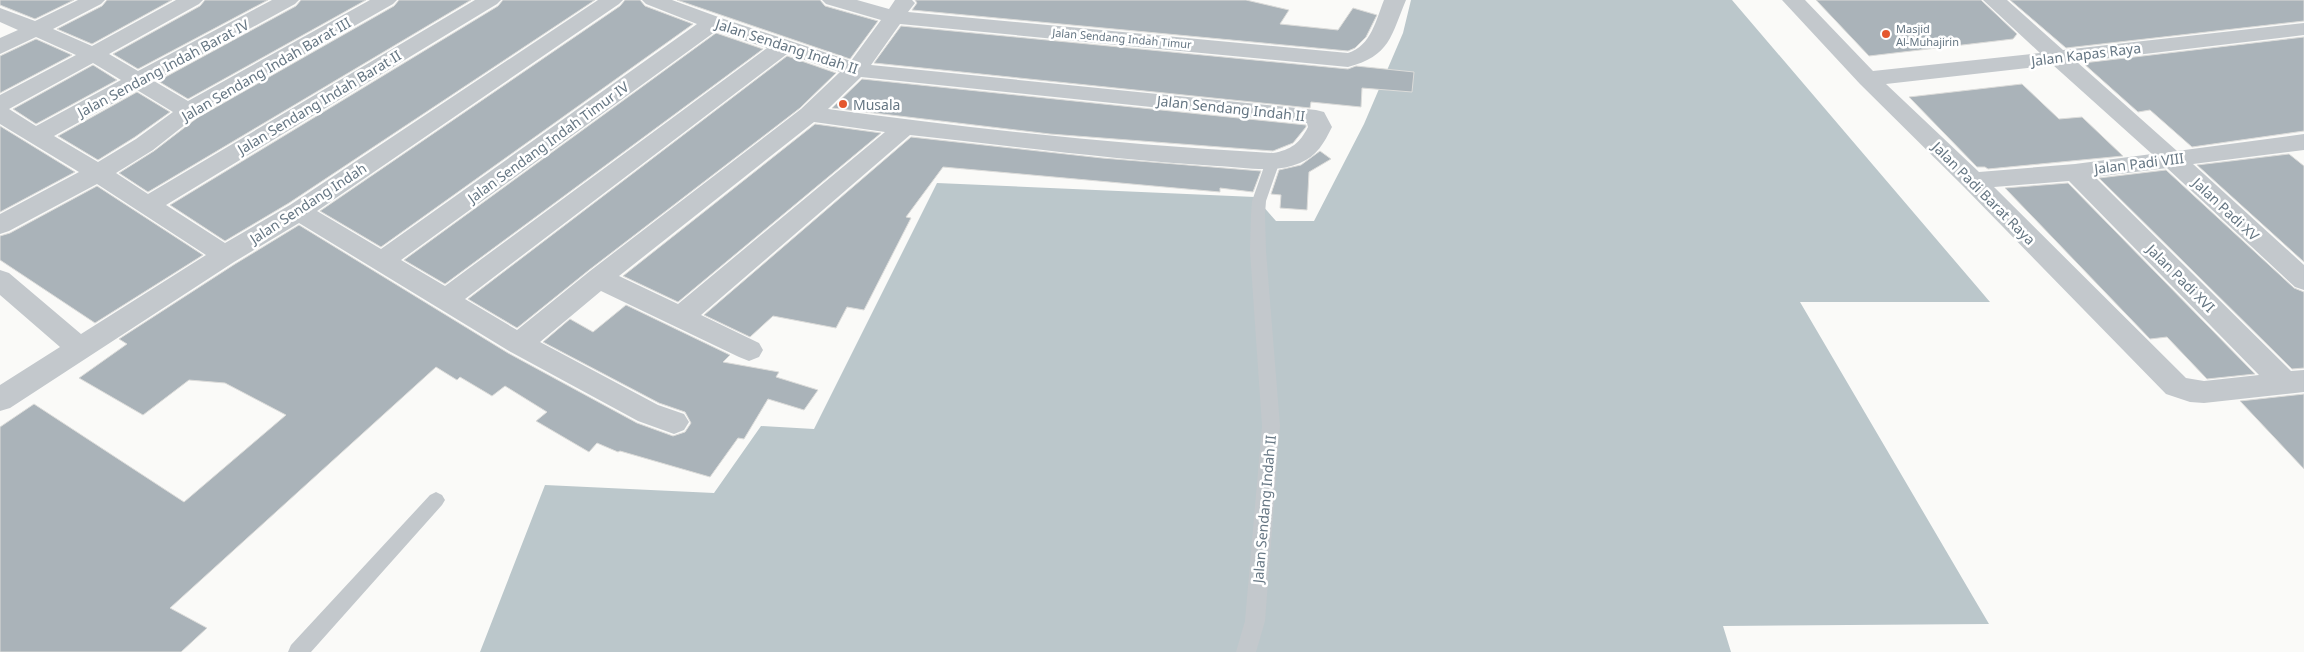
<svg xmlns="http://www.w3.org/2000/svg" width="2304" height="652" font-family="'Noto Sans',sans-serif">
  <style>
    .water { fill: #bbc7cb }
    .building { fill: #aab3b9; stroke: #dcdcda }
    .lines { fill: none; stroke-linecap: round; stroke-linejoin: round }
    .lane { fill: #c3c8cc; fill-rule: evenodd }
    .street { fill: #c3c8cc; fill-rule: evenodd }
    .poi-dot { fill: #e4572e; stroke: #fff; stroke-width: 2 }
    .labels { text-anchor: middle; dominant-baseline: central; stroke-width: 5; stroke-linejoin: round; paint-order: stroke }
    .far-poi-label { font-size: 11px; fill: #657683; stroke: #fff; text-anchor: start }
    .far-street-label { font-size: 11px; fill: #657683; stroke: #fff }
    .street-label { font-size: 14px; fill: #657683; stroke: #fff }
    .poi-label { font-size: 14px; fill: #657683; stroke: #fff; text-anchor: start }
  </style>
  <rect width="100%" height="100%" fill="#fafaf8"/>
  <!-- water -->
  <path class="water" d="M1411,0H1732L1990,302H1800L1989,624L1723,626L1731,652H480L545,485L714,493L761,426L814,429L937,183L1255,197L1276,221H1314L1364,124L1403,33Z"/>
  <!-- building -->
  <path class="building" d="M0,0H74L35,19L0,5Z
    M107,0H172L92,44L57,29L102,6Z
    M205,0H268L138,69L113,54L200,6Z
    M301,0H366L188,99L158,81L296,6Z
    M399,0H471L148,192L119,173L154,151L197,118L394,6Z
    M503,0H595L289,203L225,241L170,205L498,6Z
    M625,0H640L645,6L693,24L381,247L320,211L620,6Z
    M677,0H820L825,6L878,21L850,59Z
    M915,0H1246L1289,10L1280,24L1338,30L1353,8L1377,15L1366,37L1355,48L1348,51L912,10L917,3Z
    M1816,0H1981L2017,34L2013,39L1869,56Z
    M2010,0H2304V21L2066,48Z
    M901,26L1348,69L1356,66L1414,72L1412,92L1362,88L1361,107L1311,102L1310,108L874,63Z
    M716,33L763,49L445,284L404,260Z
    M2304,37V131L2192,147L2150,110L2138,112L2083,63Z
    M36,39L72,55L0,93V56Z
    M787,56L836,73L800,108L589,270L517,328L468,299Z
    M93,65L117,80L36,124L13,109Z
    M862,79L1306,125V127L1293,143L1273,151L1050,134L832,108Z
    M2022,84L2059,119L2082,117L2123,156L1988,169L1985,167H1977L1909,97Z
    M137,92L170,112L135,137L98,160L58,136Z
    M815,124L881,133L678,302L623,276Z
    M0,126L75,172L0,212Z
    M911,137L1102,158L1261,171L1253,192L1220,188V192L943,167L906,217L911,218L864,310L847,307L836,328L773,316L750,337L704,315Z
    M1320,151L1331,159L1309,172L1307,210L1280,208L1281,195L1271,194L1279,170L1301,165Z
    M2289,154L2304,166V262L2197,165Z
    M2166,170L2294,288L2304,292V368L2292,369L2099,178Z
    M2068,183L2255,374L2207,379L2167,337L2150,339L2005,188Z
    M97,186L203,255L95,323L0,260V236L10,233Z
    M299,225L508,353L637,423L673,436L685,432L691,423L685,412L659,403L543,342L570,319L593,332L626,305L730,355L723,362L779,372L776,377L818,390L804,410L768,399L744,439L738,438L710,477L620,451L618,452L597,443L589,452L536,421L547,412L505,386L492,396L460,377L457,380L436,367L170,608L207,628L181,652H0V427L34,404L184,502L286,415L225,383L189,380L143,415L79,378L127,344L119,339L235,264Z
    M2304,394V469L2240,401Z"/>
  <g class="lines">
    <!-- lane -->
    <path class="lane" d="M1273,156L1278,158L1280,161L1266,201L1265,214L1266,251L1280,426L1265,621L1256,652H1236L1245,621L1262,426L1250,251L1251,214L1252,201L1266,161L1268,158Z
      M436,492L442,495L445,500L442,505L311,652H288L291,645L430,495Z"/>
    <!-- street -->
    <path class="street" d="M78,0H105L101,4L53,29L92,46L176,0H203L199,4L109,54L138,71L272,0H299L295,4L154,81L188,101L370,0H397L393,4L196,116L153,150L116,173L148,194L475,0H501L497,4L166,205L225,243L290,205L598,0H623L619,4L317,211L381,249L697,24L646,4L642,0H672L721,18L851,61L881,20L826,4L822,0H857L889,9L895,0H912L915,3L908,12L1348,53C1371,46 1376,20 1384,0H1406C1391,36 1390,56 1348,67L900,24L871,65L1316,110L1324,112L1332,127C1324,143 1317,156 1300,163C1275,174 1243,167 1217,166C1115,160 1012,146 910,135L701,315L759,343L763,350L759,357L749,361L739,357L601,291L540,342L658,405L684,414L689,422L684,430L674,434L638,421L509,351L299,223L234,262L10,408L0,411V385L60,347L0,295V270L9,273L81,334L206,255L97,184L9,231L0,234V214L79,172L0,124V95L76,55L36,37L0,54V38L18,30L0,22V8L35,21ZM716,31L767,48L445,286L401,260ZM787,54L840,72L801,109L590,271L517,330L465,299ZM93,63L121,80L36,126L9,109ZM861,77L1307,123L1308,127C1300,143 1291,150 1273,153C1124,145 975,129 828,109ZM137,90L173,112L136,139L98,162L54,136ZM814,122L885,132L678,304L619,276Z
      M1782,0H1805L1873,71L2040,53L1983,0H2007L2063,50L2304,23V35L2077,62L2177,151L2304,134V150L2193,164L2304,265V290L2295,287L2167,168L2095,177L2291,371L2304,370V392L2204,403L2190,402L2166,394L1964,187L1860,84ZM2053,65L2152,154L2075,164L1979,172L1886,84ZM2069,181L2259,375L2204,381L2186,378L1994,187Z"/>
  </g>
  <!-- markers -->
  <g class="poi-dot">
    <circle cx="1886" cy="34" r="5"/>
    <circle cx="843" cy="104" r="5"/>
  </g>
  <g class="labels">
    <!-- far-poi labels -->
    <g class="far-poi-label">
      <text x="1896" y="28">Masjid<tspan x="1896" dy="13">Al-Muhajirin</tspan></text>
    </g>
    <!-- far-street labels -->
    <g class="far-street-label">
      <text transform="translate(1122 38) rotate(5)">Jalan Sendang Indah Timur</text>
    </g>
    <!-- street labels -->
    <g class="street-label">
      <text transform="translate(787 46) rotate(18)">Jalan Sendang Indah II</text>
      <text transform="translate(2086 54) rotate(-7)">Jalan Kapas Raya</text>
      <text transform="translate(163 68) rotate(-28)">Jalan Sendang Indah Barat IV</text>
      <text transform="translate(266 69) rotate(-30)">Jalan Sendang Indah Barat III</text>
      <text transform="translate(319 102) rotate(-31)">Jalan Sendang Indah Barat II</text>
      <text transform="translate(1231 108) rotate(6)">Jalan Sendang Indah II</text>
      <text transform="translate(548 142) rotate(-36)">Jalan Sendang Indah Timur IV</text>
      <text transform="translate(2139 163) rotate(-7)">Jalan Padi VIII</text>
      <text transform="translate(1984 193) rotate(45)">Jalan Padi Barat Raya</text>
      <text transform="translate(308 203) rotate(-33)">Jalan Sendang Indah</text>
      <text transform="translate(2226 209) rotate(43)">Jalan Padi XV</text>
      <text transform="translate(2181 278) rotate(45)">Jalan Padi XVI</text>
      <text transform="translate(1264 509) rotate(-85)">Jalan Sendang Indah II</text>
    </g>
    <!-- poi labels -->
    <g class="poi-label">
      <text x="853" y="104">Musala</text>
    </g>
  </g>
</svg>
